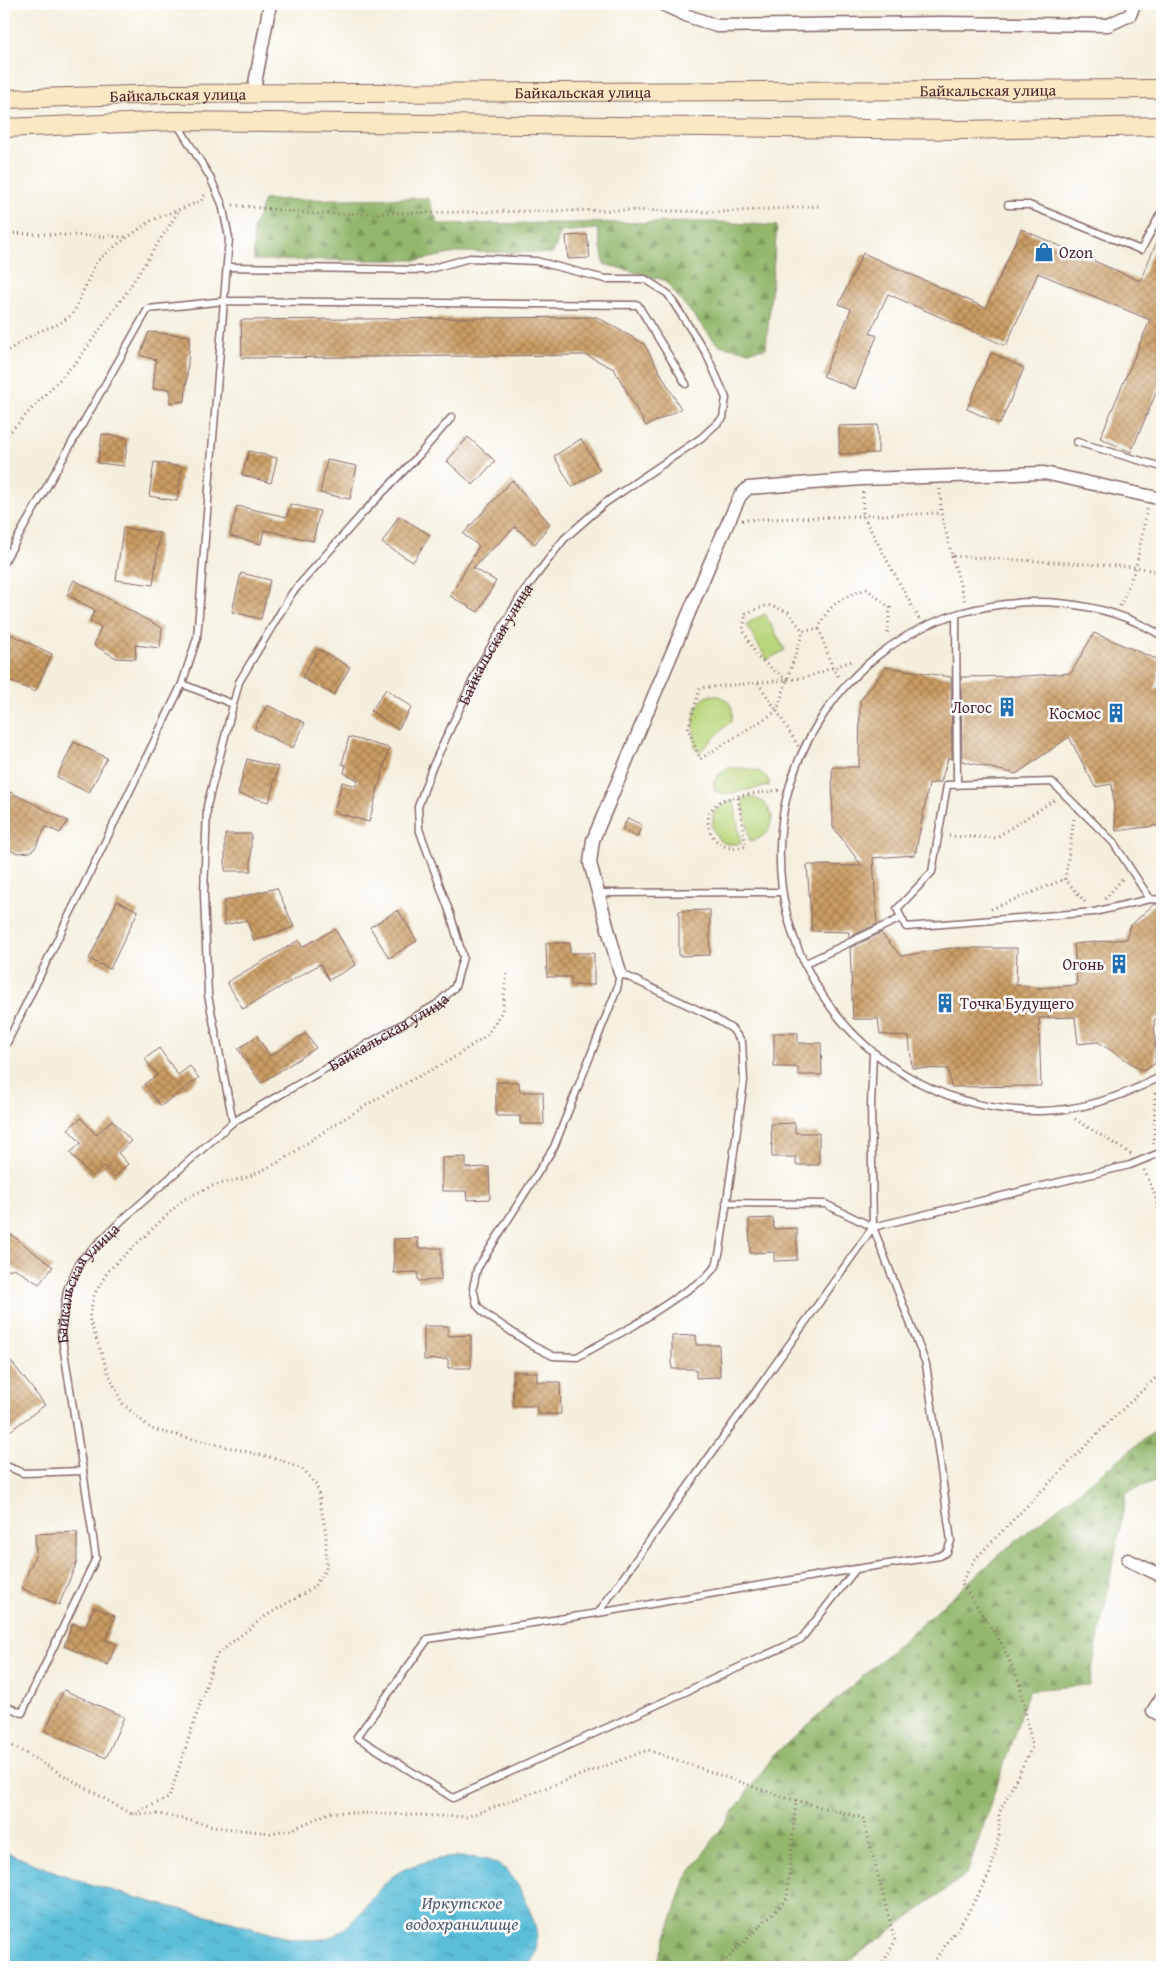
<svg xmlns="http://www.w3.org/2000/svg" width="1166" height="1971" font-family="'Gentium Book Plus',serif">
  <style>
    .forest { fill: url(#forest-firs); stroke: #6e6b4c }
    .park { fill: #b9d67c; stroke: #827a54 }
    .water { fill: url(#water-ripples); stroke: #526e82 }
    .building { fill: url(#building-cross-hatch) }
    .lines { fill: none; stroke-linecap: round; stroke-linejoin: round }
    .lane-casing { stroke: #866869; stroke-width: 9 }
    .street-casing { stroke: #866869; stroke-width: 15 }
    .secondary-casing { stroke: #866869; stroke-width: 20 }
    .path { stroke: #866869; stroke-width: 3; stroke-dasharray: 1 4; stroke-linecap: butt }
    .lane { stroke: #fff; stroke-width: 6 }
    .street { stroke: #fff; stroke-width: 12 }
    .secondary { stroke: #fae7c3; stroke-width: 18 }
    .labels { text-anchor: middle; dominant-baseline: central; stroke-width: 5; stroke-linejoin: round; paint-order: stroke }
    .street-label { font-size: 16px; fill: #4a1f2b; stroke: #fff }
    .poi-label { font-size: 16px; fill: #4a1f2b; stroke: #fff; text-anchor: end }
    .water-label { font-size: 18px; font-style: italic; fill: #505f71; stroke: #fff }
  </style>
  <defs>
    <pattern id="forest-firs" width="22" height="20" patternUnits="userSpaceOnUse" patternTransform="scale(1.25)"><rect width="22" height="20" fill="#92b76c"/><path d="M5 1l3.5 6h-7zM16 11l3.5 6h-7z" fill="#799459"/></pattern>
    <pattern id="water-ripples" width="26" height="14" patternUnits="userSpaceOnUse" patternTransform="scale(1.25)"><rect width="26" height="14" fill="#5abed9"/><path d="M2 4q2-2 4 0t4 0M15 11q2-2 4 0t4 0" fill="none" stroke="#4c9ab0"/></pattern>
    <pattern id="building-cross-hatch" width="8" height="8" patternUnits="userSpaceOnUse" patternTransform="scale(1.25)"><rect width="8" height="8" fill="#ca9c62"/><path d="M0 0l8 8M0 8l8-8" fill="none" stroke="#a67f51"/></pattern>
  </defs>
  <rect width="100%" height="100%" fill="#fff"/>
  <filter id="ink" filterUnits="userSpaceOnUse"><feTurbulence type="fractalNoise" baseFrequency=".02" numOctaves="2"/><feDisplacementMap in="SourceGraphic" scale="10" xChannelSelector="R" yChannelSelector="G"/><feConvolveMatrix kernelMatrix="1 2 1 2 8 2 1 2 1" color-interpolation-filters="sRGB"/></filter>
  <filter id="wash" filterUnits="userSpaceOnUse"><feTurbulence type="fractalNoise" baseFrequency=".0096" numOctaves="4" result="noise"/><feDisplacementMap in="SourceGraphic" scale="20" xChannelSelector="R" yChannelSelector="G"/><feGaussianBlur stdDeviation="1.12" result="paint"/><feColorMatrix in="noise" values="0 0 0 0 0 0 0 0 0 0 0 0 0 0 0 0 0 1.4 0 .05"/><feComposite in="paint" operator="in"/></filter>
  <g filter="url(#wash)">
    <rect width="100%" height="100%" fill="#f4efdd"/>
    <!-- forest -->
    <path class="forest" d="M428,198L438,224L719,222L777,226L766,348L749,351L718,345L664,280L604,264L598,229L561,232L553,253L461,252L420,260H254L253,229L264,200Z
      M1162,1425V1478L1127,1492L1089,1685L1029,1690L967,1874L841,1967H656L686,1878L774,1755L1006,1549Z"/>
    <!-- park -->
    <path class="park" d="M765,614L785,650L767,660L746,624Z
      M711,695C727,696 734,704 732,720L700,752L695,749C695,729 688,703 711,695Z
      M726,768C741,768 760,766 769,781V786L724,794L714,790V780Z
      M750,797L764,802L772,815C772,830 765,838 750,841L742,799Z
      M734,801L741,844H726L719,840L712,827L714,812L726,803Z"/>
    <!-- water -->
    <path class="water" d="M4,1851C76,1884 155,1903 231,1922C257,1929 286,1940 312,1940C354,1940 367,1894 396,1874C420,1858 484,1847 507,1871C518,1882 526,1900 531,1914C539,1934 540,1949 528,1967H4Z"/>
    <g id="blocks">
      <!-- building -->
      <path class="building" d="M1021,229L1140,281L1162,230V326L1158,334L1162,336V379L1131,452L1100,438L1150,320L1038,273L1006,346L888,294L870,333L877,336L855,389L823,376L851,309L839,304L863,253L986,308Z
        M587,235L590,258L568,259L566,236Z
        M597,317L644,344L681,409L646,426L614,369L586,355L242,358L241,320Z
        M149,332L190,336L185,401L170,403V389H153L156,360L140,355Z
        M991,353L1024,368L1000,424L967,409Z
        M878,425V453L839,454V426Z
        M102,434L128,438L124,466L98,463Z
        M468,437L495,461L473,485L447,461Z
        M581,439L600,470L572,487L554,456Z
        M249,451L277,458L271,483L242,475Z
        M327,460L357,466L350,499L320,493Z
        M154,462L182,467L177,501L149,496Z
        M512,480L550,524L535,544L515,527L473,568L496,581L478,612L450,596L479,546L463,534Z
        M290,504L320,511L313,541L264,530L261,544L230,536L237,506L287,517Z
        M399,516L430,535L413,562L382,543Z
        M123,528L160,533L153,585L116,580Z
        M241,573L270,580L261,619L232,612Z
        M74,580L162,628L160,648L135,645L136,659L116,658L94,645L101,627L90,620L95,610L67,595Z
        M4,631L52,654L35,692L4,678Z
        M1094,633L1161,661L1155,689L1162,686V825L1116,831L1112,784L1095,787L1069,737L1016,774L962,761L961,677L1026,676L1071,673Z
        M318,649L350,667L334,695L302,678Z
        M886,667L951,677L952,759L948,758L941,782L929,784L915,855L873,858L877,924L849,937V932L812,931L807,865L862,866L833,827L832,767H859L860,701Z
        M386,689L412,707L398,729L371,711Z
        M267,705L305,723L293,748L254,729Z
        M349,737L389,748L369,822L334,812L342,782L356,786L358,780L344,773L346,765L342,764Z
        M74,742L107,758L89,793L57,777Z
        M247,759L278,767L269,802L238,794Z
        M4,789L68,821L60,833L46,827L35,848L30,852L18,853L8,850L4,845Z
        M628,818L642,825L637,837L622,830Z
        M225,834H251V871H225Z
        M277,888L294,927L254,941L247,920L224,925V901Z
        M117,901L138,911L110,969L89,959Z
        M1154,904L1162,905V1015L1154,1020L1156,1063L1143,1071L1098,1042L1078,1044L1075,1017L1039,1018L1041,1086L951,1087L948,1069L912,1068L909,1037L880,1034L878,1019H853L850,948L881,933L901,956L951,948H1017L1016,985L1038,988L1077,985L1074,944L1127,939L1129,927Z
        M398,910L417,941L389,958L370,927Z
        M710,910V955L679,956V911Z
        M335,929L356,965L329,980L320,964L243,1009L227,982L299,940L302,947Z
        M546,943H570V953H594V985H571V977H547Z
        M306,1033L316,1048L261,1083L238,1049L257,1036L270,1056Z
        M774,1033H798V1043H821L822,1075H798V1067H774Z
        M159,1048L178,1075L190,1066L199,1078L161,1106L144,1084L157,1075L145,1059Z
        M496,1082H519L520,1092H543L544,1124H520V1116H496Z
        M81,1118L96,1135L112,1120L131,1141L118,1153L128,1164L114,1177L104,1166L92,1177L70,1153L81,1143L68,1129Z
        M795,1123V1133H819V1165H796V1157H772L771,1124Z
        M466,1157V1168L489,1167L490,1199L467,1200L466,1191H442V1158Z
        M773,1218L774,1229L797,1228V1260L774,1261V1252L750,1253L749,1219Z
        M4,1229L53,1267L39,1284L14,1268L4,1272Z
        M418,1238V1248H441V1280L418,1281V1272L394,1273V1239Z
        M424,1326H448V1336L471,1335V1368H448V1359L424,1360Z
        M696,1335V1345H719L720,1377L696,1378V1369H672V1336Z
        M4,1352L45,1405L10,1431L4,1424Z
        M513,1372H537V1382H560L561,1414H537V1406H513Z
        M77,1532V1562L59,1605L21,1588L36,1554L35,1534Z
        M94,1607L115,1616L106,1640L116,1644L108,1665L64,1646L73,1623L85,1628Z
        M64,1690L124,1717L106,1758L45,1731Z"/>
    </g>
  </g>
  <g filter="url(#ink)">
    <use href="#blocks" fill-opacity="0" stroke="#866869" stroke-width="1"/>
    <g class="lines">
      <defs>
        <g id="lane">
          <path d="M1008,205H1029L1141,250L1162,211"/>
          <path d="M1077,442L1162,467"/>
          <path d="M4,562L148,309L225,301L638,305L686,384"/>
          <path d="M956,615L957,785"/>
          <path d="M1162,636C1103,599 1026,594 960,613C903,630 854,667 822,717C709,888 837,1112 1039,1111C1083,1111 1124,1096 1162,1076"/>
          <path d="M182,684L233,704"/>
          <path d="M599,893L782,892"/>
          <path d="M1150,899L1113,842L1052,782L947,785L932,872L897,909L906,927L1094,912L1150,899L1162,900"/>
          <path d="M804,964L901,918"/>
          <path d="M620,973L711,1016L732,1029L742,1042L744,1081L720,1250L716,1266L704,1279L635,1325L577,1357L553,1356L533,1346L485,1314L477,1305L473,1288L477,1269L554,1147L617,989Z"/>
          <path d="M4,1049L182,684L197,638L229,238L222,204L210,177L176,122"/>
          <path d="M873,1053L871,1105L873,1227L1130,1165L1162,1152"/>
          <path d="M233,1122L208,995L204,895L207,806L239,682L292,593L363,513L419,455L452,417"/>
          <path d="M726,1203L825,1204L873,1227L598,1613L428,1639L357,1737L453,1798L801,1639L856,1569L940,1556L947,1552L951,1541L926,1364L873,1227"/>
          <path id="s1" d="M4,1465L23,1473L83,1471L61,1332L67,1290L80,1261L122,1220L233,1122L437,1004L455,987L463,957L450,913L419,829L418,807L431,770L480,665L522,594L564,539L605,503L701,438L723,418L726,398L706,353L668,294L645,279H605L536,261L470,258L426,270L227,267"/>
          <path d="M598,1613L856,1569"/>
          <path d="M4,1705L22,1713L96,1558L83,1471"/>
        </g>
        <path id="street" d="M662,4L688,16L717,26L942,23L1108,25L1130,15L1134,4
          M253,94L270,4
          M620,973L590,863L593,840L713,556L740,496L748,488L862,479L1044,473L1162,499
          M1128,1560L1162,1576
          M1162,1697L1153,1711L1162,1716"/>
        <g id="secondary">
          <path id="s2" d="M4,99L166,94L1162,89"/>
          <path d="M4,128L176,121L962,130L1162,126"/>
        </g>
      </defs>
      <!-- lane casing -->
      <use href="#lane" class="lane-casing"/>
      <!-- street casing -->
      <use href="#street" class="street-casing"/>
      <!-- secondary casing -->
      <use href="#secondary" class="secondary-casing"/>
      <!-- path -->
      <path class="path" d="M233,205L315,214L624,210L721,212L819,206
        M4,233L127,237
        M4,353L37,332L59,324L73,314L96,262L114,247L152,220L201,201L206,193
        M4,438L78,360L122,299L180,209
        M940,489L941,513L952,556L1136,567L1162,573
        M863,492V516L919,619
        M742,520L941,513
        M952,556L965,602
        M1120,606L1136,567L1147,509
        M819,629L833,669L840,679
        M787,680L758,658L743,630L746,613L768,605L788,612L803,631L819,629C826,605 844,596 867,589L890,608L887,637
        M758,683L777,711
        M777,711L803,631
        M798,746L777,711L700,759L688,729L700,688L805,678L854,660
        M738,798L746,846C715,858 693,817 721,801C729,796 767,792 779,790
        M1074,819L1065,879L1085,902
        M949,836L995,838L1056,799
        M1105,899L1124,877
        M991,909L1065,879
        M507,974L502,1011L487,1035L450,1060L387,1093L332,1126L281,1161L248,1177L212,1186L184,1199L108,1271L94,1295L89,1318L108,1372L122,1403L151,1429L278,1459L304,1470L317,1486L326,1534V1569L313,1588L264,1617L216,1655L169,1798L131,1814H160L223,1828L270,1833L293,1829L331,1812L467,1817L648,1750L783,1797L863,1818L895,1941L881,1967
        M1075,1119L1131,1154
        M1154,1144L1155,1091
        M1144,1170L1154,1192L1162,1224
        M1160,1279H1162
        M4,1741L131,1814
        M719,1967L787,1899L796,1800
        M930,1967L966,1916L990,1873L999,1836V1813L1032,1747L1020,1684L1001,1642L961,1583L975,1559L1108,1423L1162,1372"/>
      <!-- lane -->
      <use href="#lane" class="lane"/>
      <!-- street -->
      <use href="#street" class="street"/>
      <!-- secondary -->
      <use href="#secondary" class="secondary"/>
    </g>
  </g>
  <!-- icons -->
  <defs>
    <symbol id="shop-bare" viewBox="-9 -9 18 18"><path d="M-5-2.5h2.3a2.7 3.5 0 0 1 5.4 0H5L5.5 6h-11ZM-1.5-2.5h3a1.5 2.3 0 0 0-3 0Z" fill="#1f6fb2" stroke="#fff" stroke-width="2.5" paint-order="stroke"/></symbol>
    <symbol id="building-bare" viewBox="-9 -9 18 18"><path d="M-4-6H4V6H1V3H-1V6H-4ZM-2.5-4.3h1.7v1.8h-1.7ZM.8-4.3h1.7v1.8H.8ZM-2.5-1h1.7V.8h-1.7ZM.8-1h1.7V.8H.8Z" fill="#1f6fb2" stroke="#fff" stroke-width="2.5" paint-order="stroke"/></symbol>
  </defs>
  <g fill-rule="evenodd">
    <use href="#shop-bare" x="1030" y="238" width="28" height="28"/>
    <use href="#building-bare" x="993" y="693" width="28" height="28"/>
    <use href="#building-bare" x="1102" y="699" width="28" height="28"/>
    <use href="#building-bare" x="1105" y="950" width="28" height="28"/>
    <use href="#building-bare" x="931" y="989" width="28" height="28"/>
  </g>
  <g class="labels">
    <!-- street labels -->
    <g class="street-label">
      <text stroke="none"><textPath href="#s2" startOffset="984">Байкальская улица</textPath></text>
      <text stroke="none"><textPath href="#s2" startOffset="579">Байкальская улица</textPath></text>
      <text stroke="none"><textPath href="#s2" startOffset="174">Байкальская улица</textPath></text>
      <text stroke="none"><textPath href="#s1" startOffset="1132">Байкальская улица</textPath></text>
      <text stroke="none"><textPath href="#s1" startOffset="682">Байкальская улица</textPath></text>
      <text stroke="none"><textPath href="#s1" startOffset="278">Байкальская улица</textPath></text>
    </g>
    <!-- poi labels -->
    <g class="poi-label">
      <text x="1059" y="252" text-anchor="start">Ozon</text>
      <text x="992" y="707">Логос</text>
      <text x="1101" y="713">Космос</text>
      <text x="1104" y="964">Огонь</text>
      <text x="960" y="1003" text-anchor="start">Точка Будущего</text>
    </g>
    <!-- water labels -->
    <g class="water-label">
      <text x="462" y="1902">Иркутское<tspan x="462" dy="21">водохранилище</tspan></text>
    </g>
  </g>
  <!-- margin -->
  <rect width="1166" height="1971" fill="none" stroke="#fff" stroke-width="20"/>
</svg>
